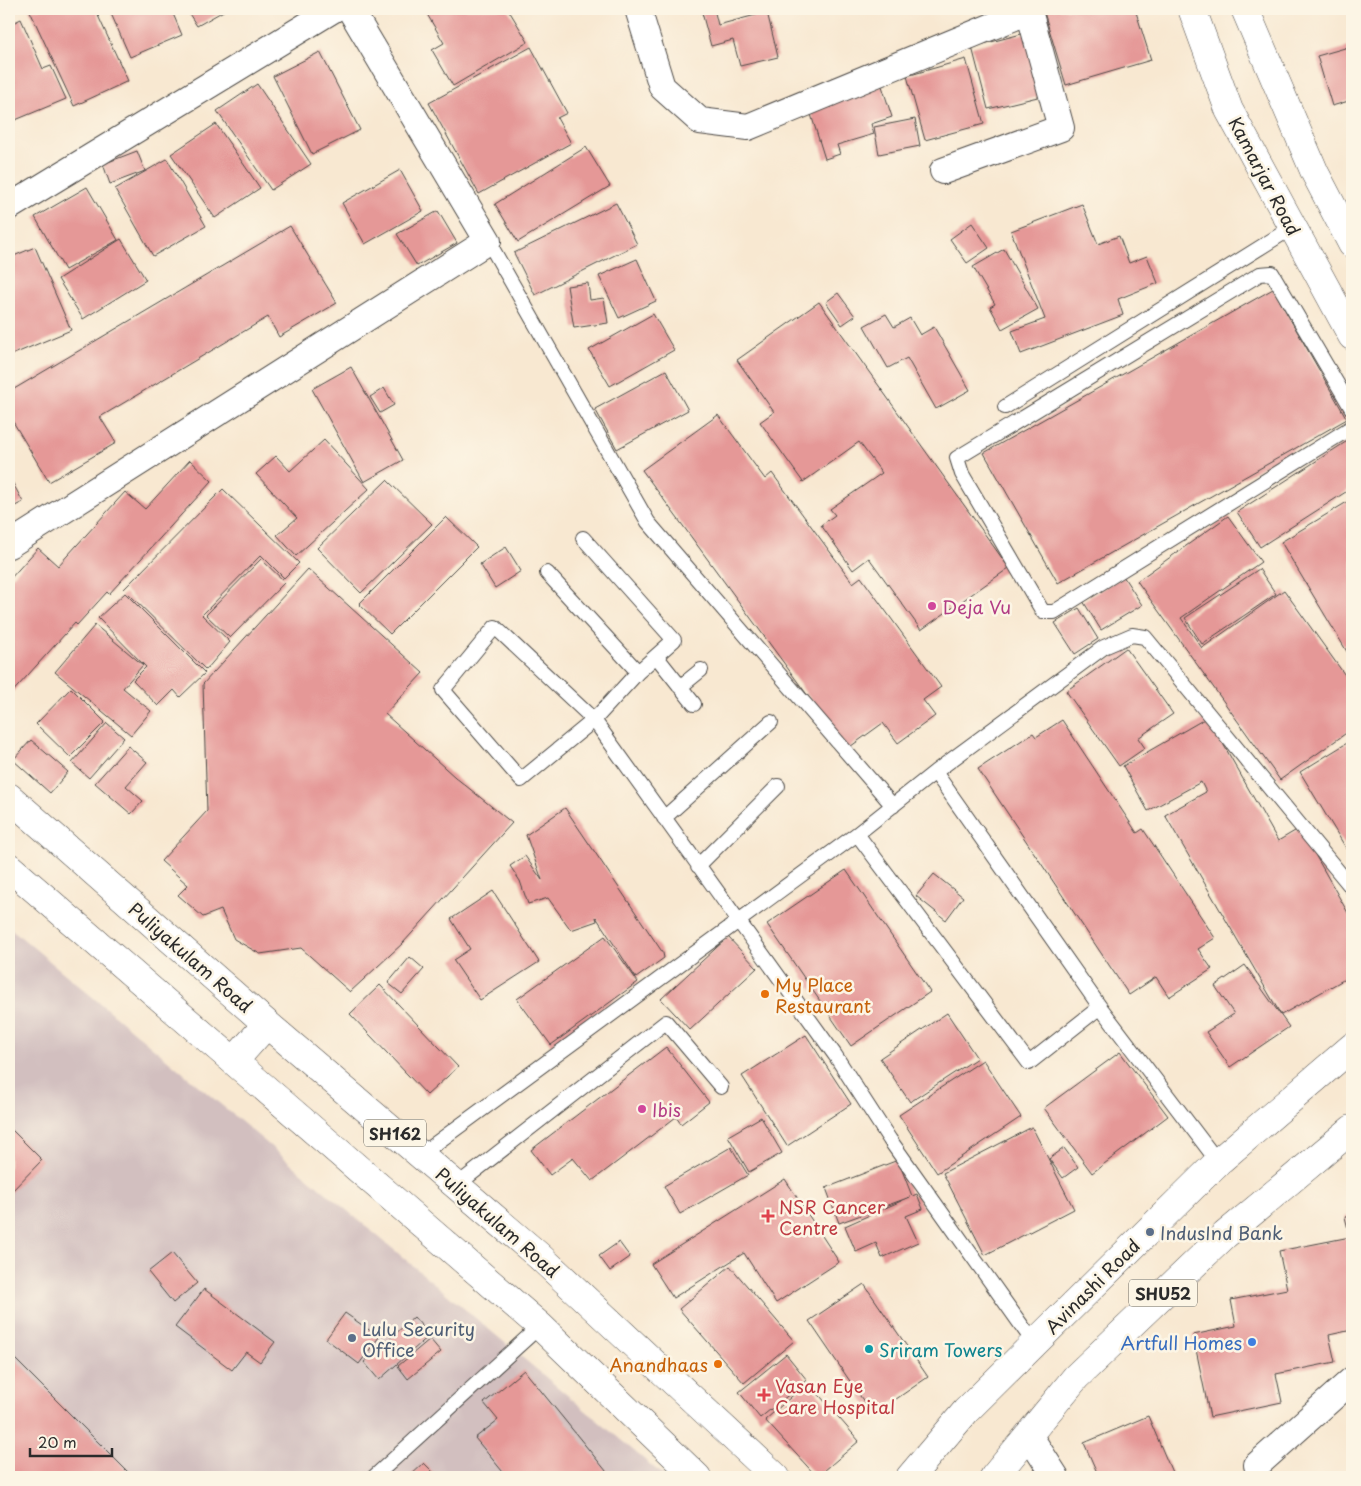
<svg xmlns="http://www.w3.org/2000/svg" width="1361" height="1486" font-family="'Playpen Sans',sans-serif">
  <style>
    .industrial { fill: #d2bfbf }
    .building { fill: #e59897 }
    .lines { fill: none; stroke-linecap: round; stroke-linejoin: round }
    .service-casing { stroke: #4a4744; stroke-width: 16 }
    .minor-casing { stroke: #4a4744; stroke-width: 28 }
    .secondary-casing { stroke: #4a4744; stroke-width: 29 }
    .primary-casing { stroke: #4a4744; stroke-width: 29 }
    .service { stroke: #fff; stroke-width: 14 }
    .minor { stroke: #fff; stroke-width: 26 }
    .secondary { stroke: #fff; stroke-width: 28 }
    .primary { stroke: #fff; stroke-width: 28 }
    .hotel-dot { fill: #d1479c; stroke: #fcf5e5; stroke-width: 2 }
    .food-dot { fill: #e8710a; stroke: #fcf5e5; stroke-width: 2 }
    .health-dot { fill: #e0444e; stroke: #fcf5e5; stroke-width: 2 }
    .service-dot { fill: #5c6f8a; stroke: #fcf5e5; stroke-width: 2 }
    .shop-dot { fill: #3f7fe0; stroke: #fcf5e5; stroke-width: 2 }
    .culture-dot { fill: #0f9aa8; stroke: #fcf5e5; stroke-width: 2 }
    .labels { text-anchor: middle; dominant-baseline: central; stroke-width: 5; stroke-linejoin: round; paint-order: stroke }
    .shield { fill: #fcf5e5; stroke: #6a6863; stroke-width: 1 }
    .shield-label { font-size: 16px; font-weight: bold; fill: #2b2b2b }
    .street-label { font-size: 18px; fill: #2b2b2b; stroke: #fcf5e5 }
    .hotel-label { font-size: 18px; fill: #b23c85; stroke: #fcf5e5; text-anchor: start }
    .food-label { font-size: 18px; fill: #c56008; stroke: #fcf5e5; text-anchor: start }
    .health-label { font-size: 18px; fill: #be3a42; stroke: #fcf5e5; text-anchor: start }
    .service-label { font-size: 18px; fill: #4e5e75; stroke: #fcf5e5; text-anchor: start }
    .shop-label { font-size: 18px; fill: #366cbe; stroke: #fcf5e5; text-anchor: end }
    .culture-label { font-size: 18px; fill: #0d838f; stroke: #fcf5e5; text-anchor: start }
  </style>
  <rect width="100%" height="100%" fill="#fcf5e5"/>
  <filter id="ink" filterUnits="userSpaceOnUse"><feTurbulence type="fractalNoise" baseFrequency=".02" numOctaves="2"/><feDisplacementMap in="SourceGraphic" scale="10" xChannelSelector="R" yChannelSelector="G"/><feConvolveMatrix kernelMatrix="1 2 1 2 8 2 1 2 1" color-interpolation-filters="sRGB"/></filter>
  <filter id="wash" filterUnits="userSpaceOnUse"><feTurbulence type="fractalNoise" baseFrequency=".0096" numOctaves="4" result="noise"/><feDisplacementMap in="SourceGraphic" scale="20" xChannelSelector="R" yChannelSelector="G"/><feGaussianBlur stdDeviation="1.12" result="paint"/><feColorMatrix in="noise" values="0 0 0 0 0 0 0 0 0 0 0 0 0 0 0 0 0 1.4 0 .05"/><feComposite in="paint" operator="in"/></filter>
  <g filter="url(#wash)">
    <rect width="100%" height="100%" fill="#f8e8d1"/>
    <!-- industrial -->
    <path class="industrial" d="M9,927L665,1477H9Z"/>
    <g id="blocks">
      <!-- building -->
      <path class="building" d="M29,9H95L128,81L74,106Z
        M109,9H171L182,35L130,57Z
        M186,9H227L197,26Z
        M424,9H508L528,42L453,86L432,50L444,43Z
        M701,9H714L718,25L767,12L778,57L740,66L733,40L711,46Z
        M769,9H797L771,16Z
        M1043,9H1135L1151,60L1066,85Z
        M21,19L43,69L51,66L66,99L13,121L9,110V25Z
        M1029,32L1046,95L988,109L972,47Z
        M1352,46V100L1332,106L1317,56Z
        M531,47L567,113L557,118L571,143L479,194L429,103Z
        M320,52L360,130L312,154L273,76Z
        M966,59L984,124L925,140L907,76Z
        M257,84L311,164L271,190L217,111Z
        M882,86L892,117L871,124L874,134L837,145L840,154L825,159L809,108Z
        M915,119L920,146L879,154L874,127Z
        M216,124L260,188L215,218L171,154Z
        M586,147L610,186L518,242L495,204Z
        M137,151L145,171L110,184L103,164Z
        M167,159L206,226L153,256L115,189Z
        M400,170L423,211L365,244L342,203Z
        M87,187L118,240L65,270L35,217Z
        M616,203L637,244L535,295L514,253Z
        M1082,204L1098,244L1119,236L1129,263L1147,256L1158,283L1118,299L1123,315L1021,354L1012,331L1045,319L1011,231Z
        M438,211L457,243L417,266L397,234Z
        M972,223L989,248L967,263L950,239Z
        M290,226L337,303L279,337L268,317L100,417L116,443L49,482L9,415V392Z
        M121,239L146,280L83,319L58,279Z
        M35,247L71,330L9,356V258Z
        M1004,249L1038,309L1002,329L990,307L995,304L973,267Z
        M637,259L656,301L619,318L599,276Z
        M588,283L590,300L604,298L608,323L574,328L567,286Z
        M1273,289L1347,419L1058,583L984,453Z
        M838,293L855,316L842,325L826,302Z
        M819,302L1009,568L921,630L869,558L853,570L821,525L835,515L830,509L882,473L859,442L803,482L760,422L774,412L737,360Z
        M653,314L674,350L610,386L589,350Z
        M886,314L894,327L910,318L920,335L934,327L970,390L936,409L907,358L888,368L864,326Z
        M351,367L403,460L364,482L312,389Z
        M666,370L688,410L617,449L595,409Z
        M384,388L394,405L380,413L370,397Z
        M718,415L765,479L772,473L853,583L861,577L941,687L923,700L935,716L898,743L883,723L847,749L642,470Z
        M1352,438V488L1260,547L1237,512Z
        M324,440L369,489L296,556L277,535L297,518L256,474L276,456L290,471Z
        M190,460L212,481L109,594L107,592L77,625L75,623L9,696V580L38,548L58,566L125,492L145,509Z
        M9,476L23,502L9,509Z
        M387,480L432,524L361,593L317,548Z
        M223,489L299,563L284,578L261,555L202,615L230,642L206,670L124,589Z
        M1352,499V660L1281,542Z
        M1228,516L1261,562L1181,618L1202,648L1284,590L1352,685V729L1280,780L1137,581Z
        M446,517L477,547L390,634L359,604Z
        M506,547L521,571L495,588L480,564Z
        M261,559L285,582L230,638L206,615Z
        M308,569L423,673L385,714L455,777L512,823L403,943L350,992L301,948L260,954L234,939L221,910L203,917L178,895L188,885L161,861L207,811L203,684Z
        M1259,569L1276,594L1202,644L1185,618Z
        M1123,576L1142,605L1101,630L1083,601Z
        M125,593L205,673L180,697L174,690L158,706L133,680L146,667L98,618Z
        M1079,608L1098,639L1075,654L1055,623Z
        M95,625L143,665L123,688L151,711L131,735L55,672Z
        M1126,648L1173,714L1138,738L1145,748L1119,766L1066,691Z
        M71,688L105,722L70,757L36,724Z
        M1208,717L1278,841L1300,828L1352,920V975L1281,1015L1165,815L1206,792L1201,782L1148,811L1123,766Z
        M1062,720L1137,833L1143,829L1215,938L1198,949L1212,969L1169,997L1156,977L1129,995L978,769L1033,733L1036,737Z
        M107,723L124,738L89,778L72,763Z
        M31,740L68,772L50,793L13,760Z
        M1352,740V858L1300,772Z
        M128,746L147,762L126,786L143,801L131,814L95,783Z
        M565,808L663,953L664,958L636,978L596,917L597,921L571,930L548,898L528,904L520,881L510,866L525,856L542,880L526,835Z
        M846,870L930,992L851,1046L767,924Z
        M934,874L963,897L946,920L916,896Z
        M493,891L539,962L480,1000L453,960L470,949L451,919Z
        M605,936L638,982L551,1045L517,999Z
        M728,937L757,968L690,1030L661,999Z
        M410,957L424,969L402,994L388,983Z
        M1245,965L1289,1027L1230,1067L1206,1032L1234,1014L1215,986Z
        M380,985L458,1067L427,1095L350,1014Z
        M947,1013L977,1058L910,1102L880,1058Z
        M806,1035L851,1104L787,1146L742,1076Z
        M666,1047L709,1102L681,1124L676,1117L592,1181L573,1158L550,1175L531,1150Z
        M1120,1052L1168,1116L1092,1173L1044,1108Z
        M983,1060L1021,1117L937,1173L899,1115Z
        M761,1117L782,1153L749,1172L728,1136Z
        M9,1127L42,1160L9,1194Z
        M1032,1127L1074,1209L985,1255L943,1173Z
        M731,1147L748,1175L680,1214L664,1186Z
        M1064,1148L1078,1167L1063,1178L1049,1159Z
        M898,1160L912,1196L917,1194L923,1209L906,1216L918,1242L882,1258L876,1243L856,1252L845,1226L910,1197L839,1223L826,1188Z
        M785,1179L839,1262L776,1303L744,1253L673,1298L651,1264Z
        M1352,1215V1330L1329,1335L1335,1362L1276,1374L1282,1402L1210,1417L1193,1335L1236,1326L1231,1300L1287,1289L1279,1251L1350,1237L1345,1217Z
        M619,1242L630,1257L610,1271L599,1256Z
        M172,1253L197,1283L173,1303L148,1272Z
        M730,1266L794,1341L744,1383L679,1309Z
        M864,1284L928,1377L873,1415L809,1321Z
        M204,1289L275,1342L260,1362L246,1352L232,1370L175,1327Z
        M345,1313L379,1337L359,1364L326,1339Z
        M414,1317L430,1335L379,1380L364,1362Z
        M430,1339L441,1352L408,1379L398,1366Z
        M9,1353L133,1477H9Z
        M786,1354L807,1380L760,1418L739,1392Z
        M524,1370L611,1477H507L475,1438L498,1420L484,1403Z
        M808,1382L859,1441L817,1477L765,1420Z
        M1148,1416L1174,1477H1099L1084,1443Z
        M424,1463L438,1477H409Z"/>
    </g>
  </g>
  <g filter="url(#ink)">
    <use href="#blocks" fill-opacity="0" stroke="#4a4744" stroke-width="1"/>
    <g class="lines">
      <defs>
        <path id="service" d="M488,241L648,522L893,806
          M1005,407L1293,227
          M1352,409L1272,273L1260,274L957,458L962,474L1043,612H1054L1352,427
          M583,538L674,640L638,672
          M547,573L638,672L594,720L495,627L443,690L521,780L594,720L835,1055L890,1140L1034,1343
          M656,656L694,704
          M680,687L701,670
          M664,818L771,722
          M857,834L1029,1063L1100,1007L935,772
          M698,866L778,786
          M1100,1007L1218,1162
          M420,1155L857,834L935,772L1104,647L1132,635L1145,637L1352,888
          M457,1185L666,1022L721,1087
          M374,1477L540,1326"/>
        <path id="minor" d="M638,9L662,87L700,121L748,127L1029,11L1061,128L943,171
          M9,207L334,9
          M9,545L488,241L350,9
          M1029,1435L1056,1477
          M1257,1465L1352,1380"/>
        <path id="secondary" d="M1192,9L1229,110L1352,336
          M1245,9L1315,173L1352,244"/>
        <path id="primary" d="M9,797L267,1024L539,1256L776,1477
          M9,867L540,1326L697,1477
          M234,1061L267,1024
          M910,1477L966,1411L1218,1162L1352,1047
          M994,1477L1076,1377L1225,1235L1352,1129"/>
      </defs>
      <!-- service casing -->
      <use href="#service" class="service-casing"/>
      <!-- minor casing -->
      <use href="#minor" class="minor-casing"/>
      <!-- secondary casing -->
      <use href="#secondary" class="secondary-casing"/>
      <!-- primary casing -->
      <use href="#primary" class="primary-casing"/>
      <!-- service -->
      <use href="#service" class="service"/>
      <!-- minor -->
      <use href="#minor" class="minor"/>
      <!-- secondary -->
      <use href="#secondary" class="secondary"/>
      <!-- primary -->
      <use href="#primary" class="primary"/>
    </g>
  </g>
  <!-- markers -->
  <g class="hotel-dot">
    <circle cx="932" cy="606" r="5"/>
    <circle cx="642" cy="1109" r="5"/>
  </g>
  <g class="food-dot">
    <circle cx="765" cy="994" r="5"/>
    <circle cx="718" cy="1364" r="5"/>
  </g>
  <g class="health-dot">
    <path d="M765.5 1208.5h5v5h5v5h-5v5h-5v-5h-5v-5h5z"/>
    <path d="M761.5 1387.5h5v5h5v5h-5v5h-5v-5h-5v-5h5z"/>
  </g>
  <g class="service-dot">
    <circle cx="1150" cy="1232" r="5"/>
    <circle cx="352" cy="1338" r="5"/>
  </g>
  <circle class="shop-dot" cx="1252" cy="1342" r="5"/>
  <circle class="culture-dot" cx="869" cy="1349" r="5"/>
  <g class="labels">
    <!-- shield labels -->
    <g class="shield">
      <rect x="364" y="1119.5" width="62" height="27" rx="4"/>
      <rect x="1129" y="1279.5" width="68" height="27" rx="4"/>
    </g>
    <g class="shield-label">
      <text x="395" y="1133">SH162</text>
      <text x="1163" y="1293">SHU52</text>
    </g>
    <!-- street labels -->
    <g class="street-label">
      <text transform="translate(1265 176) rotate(62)">Kamarjar Road</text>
      <text transform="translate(191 957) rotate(41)">Puliyakulam Road</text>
      <text transform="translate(498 1222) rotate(41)">Puliyakulam Road</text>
      <text transform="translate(1092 1286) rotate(-45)">Avinashi Road</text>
    </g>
    <!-- hotel labels -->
    <g class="hotel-label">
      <text x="942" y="606">Deja Vu</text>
      <text x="652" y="1109">Ibis</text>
    </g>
    <!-- food labels -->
    <g class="food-label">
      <text x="775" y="984">My Place<tspan x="775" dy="21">Restaurant</tspan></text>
      <text x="708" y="1364" text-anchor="end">Anandhaas</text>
    </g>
    <!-- health labels -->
    <g class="health-label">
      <text x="779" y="1206">NSR Cancer<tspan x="779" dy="21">Centre</tspan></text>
      <text x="775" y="1385">Vasan Eye<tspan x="775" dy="21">Care Hospital</tspan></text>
    </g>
    <!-- service labels -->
    <g class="service-label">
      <text x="1160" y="1232">IndusInd Bank</text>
      <text x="362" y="1328">Lulu Security<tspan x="362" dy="21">Office</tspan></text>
    </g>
    <!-- shop labels -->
    <g class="shop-label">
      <text x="1242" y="1342">Artfull Homes</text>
    </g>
    <!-- culture labels -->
    <g class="culture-label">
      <text x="879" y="1349">Sriram Towers</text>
    </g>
  </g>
  <!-- margin -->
  <rect width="1361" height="1486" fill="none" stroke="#fcf5e5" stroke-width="30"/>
  <!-- scale -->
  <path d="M30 1448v8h82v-8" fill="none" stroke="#2b2b2b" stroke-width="2.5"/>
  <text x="38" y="1448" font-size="15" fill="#2b2b2b" stroke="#fcf5e5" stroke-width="4" paint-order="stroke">20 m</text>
</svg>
